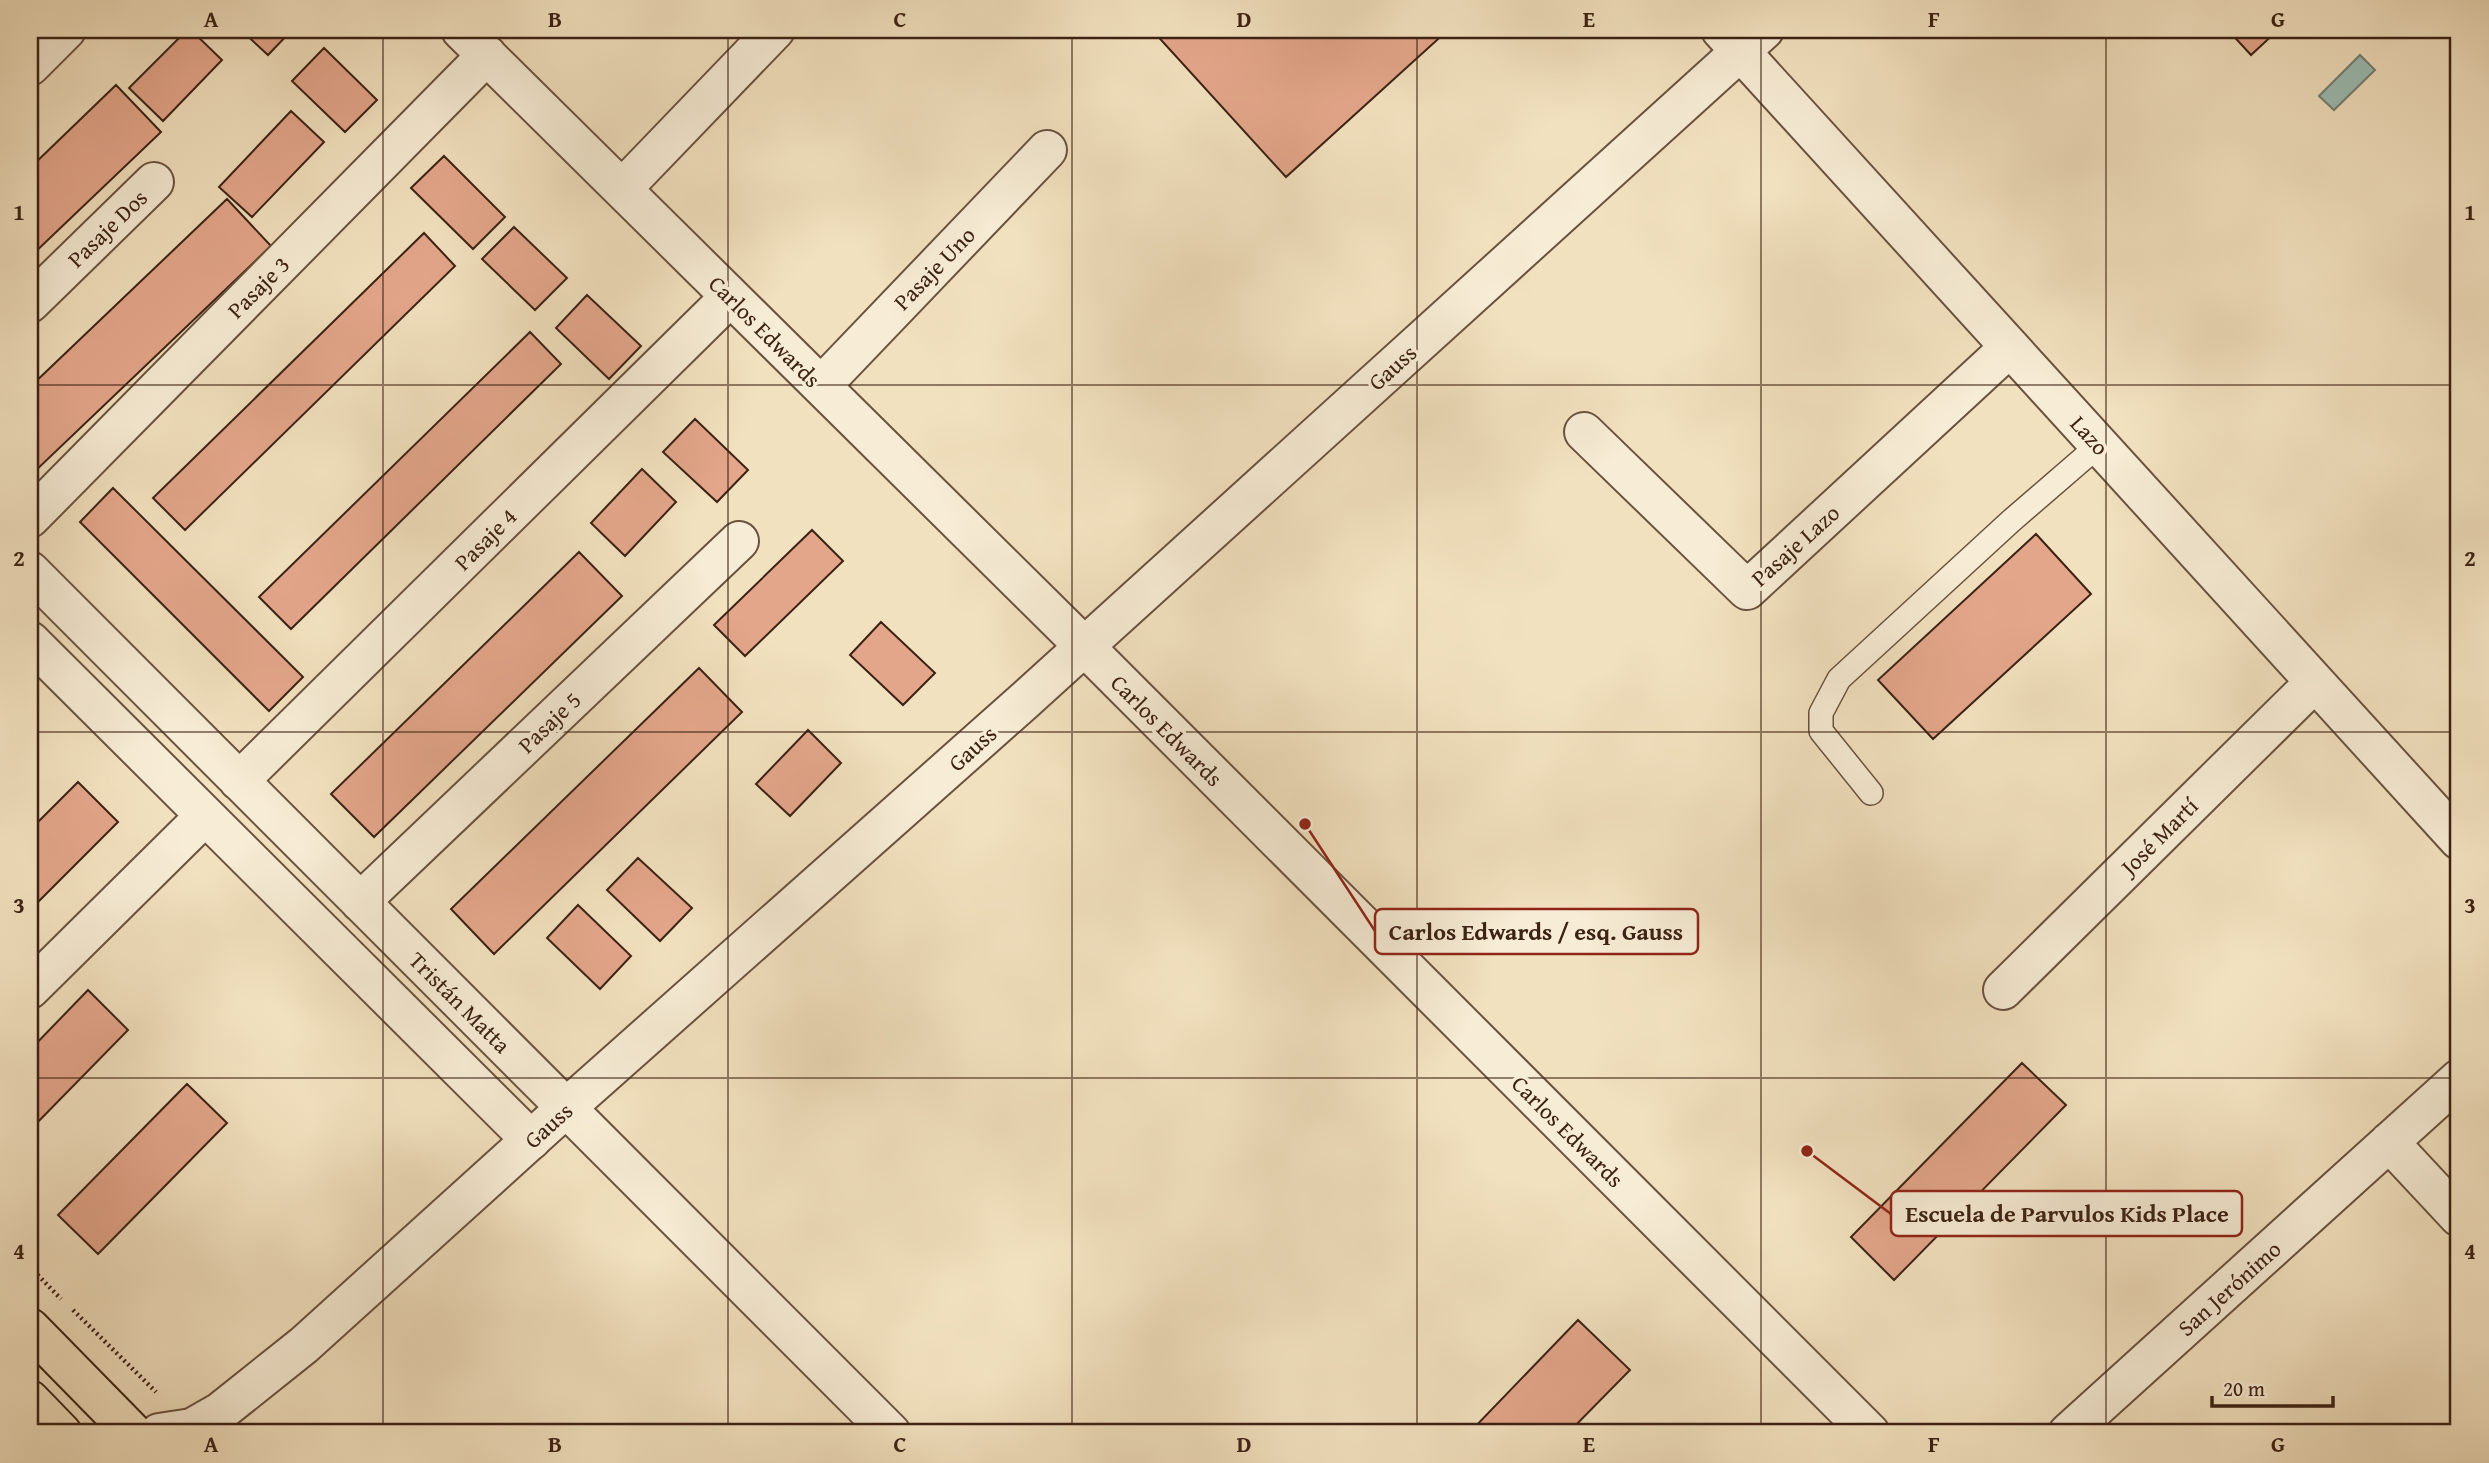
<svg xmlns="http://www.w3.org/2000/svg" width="2489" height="1463" font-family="'Gentium Book Plus',serif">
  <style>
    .water { fill: #9bbdb4; stroke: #757f74; stroke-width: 2 }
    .building { fill: #e4a68b; stroke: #3c2214; stroke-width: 2 }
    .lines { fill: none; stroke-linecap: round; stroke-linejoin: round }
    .service-casing { stroke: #6a523f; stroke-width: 26 }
    .minor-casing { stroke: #6a523f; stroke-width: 42 }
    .tertiary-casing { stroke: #6a523f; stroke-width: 42 }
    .primary-casing { stroke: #3c2214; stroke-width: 42 }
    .path { stroke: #3c2214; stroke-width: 4.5; stroke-dasharray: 2 3.5; stroke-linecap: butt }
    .service { stroke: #f7ecd5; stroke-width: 23 }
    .minor { stroke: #f7ecd5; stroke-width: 38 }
    .tertiary { stroke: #f7ecd5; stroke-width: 38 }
    .primary { stroke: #f2e1bf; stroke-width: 38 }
    .grid { fill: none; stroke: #3c2214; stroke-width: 2; stroke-opacity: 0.55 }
    .labels { text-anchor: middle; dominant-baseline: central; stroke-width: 7; stroke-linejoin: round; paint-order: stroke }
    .street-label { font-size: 23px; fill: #3c2214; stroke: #f7ecd5 }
    .leader { fill: none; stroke: #8f2418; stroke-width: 2.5 }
    .callout-dot { fill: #8f2418; stroke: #f7ecd5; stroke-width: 2.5 }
    .callout { fill: #f7ecd5; stroke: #8f2418; stroke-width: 2.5 }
    .callout-label { font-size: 24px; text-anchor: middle; font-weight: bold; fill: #3c2214 }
    .neatline { fill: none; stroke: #3c2214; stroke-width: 2.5 }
    .grid-label { font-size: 23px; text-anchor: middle; font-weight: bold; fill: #3c2214 }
  </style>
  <rect width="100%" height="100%" fill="#f2e1bf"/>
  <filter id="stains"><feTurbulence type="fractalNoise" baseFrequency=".00286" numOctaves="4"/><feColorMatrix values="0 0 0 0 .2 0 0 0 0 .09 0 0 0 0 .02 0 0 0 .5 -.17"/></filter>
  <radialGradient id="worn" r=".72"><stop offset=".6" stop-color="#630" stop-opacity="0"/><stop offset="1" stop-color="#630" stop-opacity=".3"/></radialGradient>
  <!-- water -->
  <path class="water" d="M2360,55L2375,70L2334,110L2319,96Z"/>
  <!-- building -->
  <path class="building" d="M187,30H191L222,60L163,121L129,88Z
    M241,30H292L268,55Z
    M1152,30H1278L1283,36L1290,30H1448L1286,177Z
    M2228,30H2278L2251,55Z
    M324,48L377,100L345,132L292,81Z
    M116,85L161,132L30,257V168Z
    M291,111L324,142L252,217L219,187Z
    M444,156L505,217L473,249L411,188Z
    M227,199L271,246L30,476V387Z
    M514,227L567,278L535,310L482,259Z
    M424,233L455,266L185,530L153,498Z
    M587,295L641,346L609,379L556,328Z
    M530,332L561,364L291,629L259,597Z
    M695,419L748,470L717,502L663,452Z
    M642,469L676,502L625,556L591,523Z
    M113,488L303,677L269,711L80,522Z
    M812,530L843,561L745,656L714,625Z
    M2036,534L2091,594L1933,739L1878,680Z
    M579,552L622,596L374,837L331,794Z
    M881,622L935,673L903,705L850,655Z
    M699,668L742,712L494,954L451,909Z
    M808,730L841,763L790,816L756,784Z
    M78,782L118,822L30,910V830Z
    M638,858L692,908L660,941L607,890Z
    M578,905L631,956L600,989L547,938Z
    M88,990L128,1030L30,1130V1050Z
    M2022,1063L2066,1105L1894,1280L1851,1237Z
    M187,1084L227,1123L98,1254L58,1215Z
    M1578,1320L1630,1370L1568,1433H1469Z"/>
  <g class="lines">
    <defs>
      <path id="service" d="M1871,793L1821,731V713L1839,679L2011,521L2099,445"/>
      <path id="minor" d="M461,30L1085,647L1870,1433
        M1721,30L2459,840
        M30,66L66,30
        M622,189L775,30
        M30,303L154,182
        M821,386L1047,150
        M1584,432L1747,590L2010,347
        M30,518L487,55
        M30,571L891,1433
        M30,641L531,1140
        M239,781L730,297
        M360,902L739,541
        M30,989L205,816
        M2003,990L2315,682
        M2389,1142L2459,1217
        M2068,1433L2459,1079"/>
      <path id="tertiary" d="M159,1433L192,1428L220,1412L304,1345L567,1107L1023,702L1764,30"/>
      <path id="primary" d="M30,1328L133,1433
        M30,1400L62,1433"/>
    </defs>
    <!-- service casing -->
    <use href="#service" class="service-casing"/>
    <!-- minor casing -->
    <use href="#minor" class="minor-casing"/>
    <!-- tertiary casing -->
    <use href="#tertiary" class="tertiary-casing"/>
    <!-- primary casing -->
    <use href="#primary" class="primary-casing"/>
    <!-- path -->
    <path class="path" d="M30,1267L61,1299
      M73,1310L156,1392"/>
    <!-- service -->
    <use href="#service" class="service"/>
    <!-- minor -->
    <use href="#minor" class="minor"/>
    <!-- tertiary -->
    <use href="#tertiary" class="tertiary"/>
    <!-- primary -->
    <use href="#primary" class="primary"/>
  </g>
  <!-- grid -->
  <path class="grid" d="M383,30V1433M728,30V1433M1072,30V1433M1417,30V1433M1761,30V1433M2106,30V1433M30,385H2459M30,732H2459M30,1078H2459"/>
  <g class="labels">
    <!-- street labels -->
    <g class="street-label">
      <text transform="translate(107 228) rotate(-44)">Pasaje Dos</text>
      <text transform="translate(934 268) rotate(-46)">Pasaje Uno</text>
      <text transform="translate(258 287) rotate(-45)">Pasaje 3</text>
      <text transform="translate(765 331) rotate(45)">Carlos Edwards</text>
      <text transform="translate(1392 367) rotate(-42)">Gauss</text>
      <text transform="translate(2090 435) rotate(48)">Lazo</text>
      <text transform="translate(485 539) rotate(-45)">Pasaje 4</text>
      <text transform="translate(1795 545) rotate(-42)">Pasaje Lazo</text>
      <text transform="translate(549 722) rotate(-44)">Pasaje 5</text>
      <text transform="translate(1167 730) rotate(45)">Carlos Edwards</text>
      <text transform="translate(972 748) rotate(-42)">Gauss</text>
      <text transform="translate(2159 836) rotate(-45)">José Martí</text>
      <text transform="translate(460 1002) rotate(45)">Tristán Matta</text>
      <text transform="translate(548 1125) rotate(-42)">Gauss</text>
      <text transform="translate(1568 1131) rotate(45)">Carlos Edwards</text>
      <text transform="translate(2229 1288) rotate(-42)">San Jerónimo</text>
    </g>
  </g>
  <!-- callouts -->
  <path class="leader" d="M1305 824L1375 931M1807 1151L1891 1214"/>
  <g class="callout-dot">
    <circle cx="1305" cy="824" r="7"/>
    <circle cx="1807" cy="1151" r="7"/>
  </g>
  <g class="callout">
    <rect x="1375" y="909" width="323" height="45" rx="7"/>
    <rect x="1891" y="1191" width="351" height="45" rx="7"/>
  </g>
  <g class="callout-label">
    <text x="1536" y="940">Carlos Edwards / esq. Gauss</text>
    <text x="2067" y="1222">Escuela de Parvulos Kids Place</text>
  </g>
  <!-- margin -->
  <rect width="2489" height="1463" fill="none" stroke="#f2e1bf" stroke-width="77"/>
  <!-- scale -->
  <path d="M2212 1396v10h121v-10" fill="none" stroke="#3c2214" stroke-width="3.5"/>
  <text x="2223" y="1396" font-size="21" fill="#3c2214" stroke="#f7ecd5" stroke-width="5" paint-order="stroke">20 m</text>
  <rect x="38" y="38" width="2412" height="1386" class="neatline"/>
  <g class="grid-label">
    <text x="211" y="27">A</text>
    <text x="555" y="27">B</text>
    <text x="900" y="27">C</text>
    <text x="1244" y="27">D</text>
    <text x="1589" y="27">E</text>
    <text x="1934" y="27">F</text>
    <text x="2278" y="27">G</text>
    <text x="19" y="220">1</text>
    <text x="2470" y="220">1</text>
    <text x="19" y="566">2</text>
    <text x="2470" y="566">2</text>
    <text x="19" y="913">3</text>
    <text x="2470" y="913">3</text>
    <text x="19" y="1259">4</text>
    <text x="2470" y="1259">4</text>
    <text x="211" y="1452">A</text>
    <text x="555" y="1452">B</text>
    <text x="900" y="1452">C</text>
    <text x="1244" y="1452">D</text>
    <text x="1589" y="1452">E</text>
    <text x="1934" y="1452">F</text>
    <text x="2278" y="1452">G</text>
  </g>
  <rect width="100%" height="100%" filter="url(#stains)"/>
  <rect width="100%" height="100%" fill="url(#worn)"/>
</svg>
